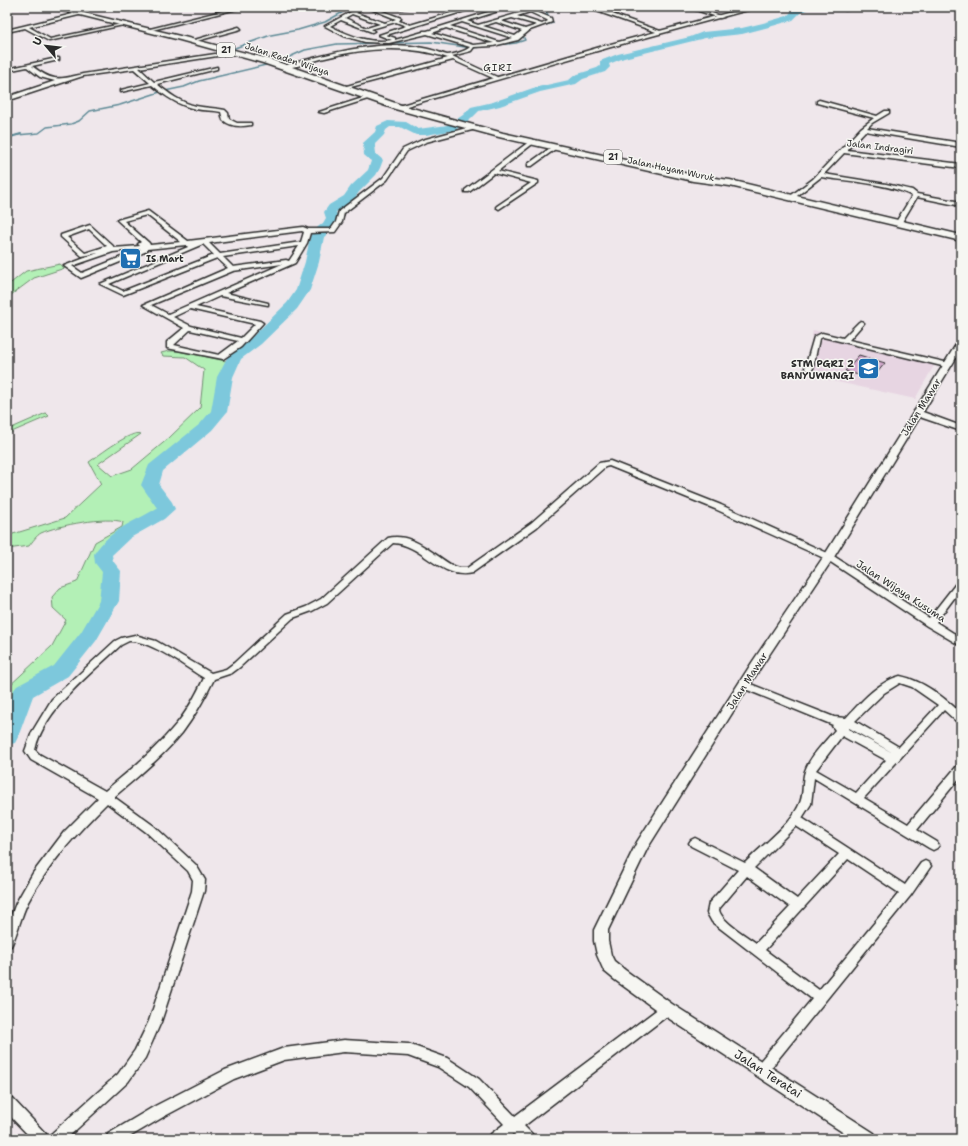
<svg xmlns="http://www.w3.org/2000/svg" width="968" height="1146" font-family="'Shantell Sans',sans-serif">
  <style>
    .built { fill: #e7d5e2 }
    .green { fill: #b3f0b6; stroke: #6f8e70 }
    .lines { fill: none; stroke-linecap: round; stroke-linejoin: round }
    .stream-far2 { stroke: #5c8995; stroke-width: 1.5 }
    .stream-far1 { stroke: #5c8995; stroke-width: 2 }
    .stream { stroke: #5c8995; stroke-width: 3 }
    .river { fill: #7dc8dc; fill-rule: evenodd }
    .building { fill: #d4aace; stroke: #2b2b2b }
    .minor-casing { stroke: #2b2b2b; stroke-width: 3 }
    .tertiary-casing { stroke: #2b2b2b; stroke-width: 3 }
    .trunk-casing { stroke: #2b2b2b; stroke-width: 3 }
    .minor { fill: #f6f6f2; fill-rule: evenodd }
    .tertiary { fill: #f6f6f2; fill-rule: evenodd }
    .trunk { fill: #f6f6f2; fill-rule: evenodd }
    .labels { text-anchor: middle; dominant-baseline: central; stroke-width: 3; stroke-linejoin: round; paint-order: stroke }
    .shield { fill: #f6f6f2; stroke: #686867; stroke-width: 1 }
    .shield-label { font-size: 9px; font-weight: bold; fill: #2b2b2b }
    .far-street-label { font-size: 9px; fill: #2b2b2b; stroke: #f6f6f2 }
    .far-poi-label { font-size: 9px; font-weight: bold; fill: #2b2b2b; stroke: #f6f6f2; text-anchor: start }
    .far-quarter-label { font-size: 10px; letter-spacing: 1px; fill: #2b2b2b; stroke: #f6f6f2 }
    .poi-label { font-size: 10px; font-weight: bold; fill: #2b2b2b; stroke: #f6f6f2; text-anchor: end }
    .street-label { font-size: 10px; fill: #2b2b2b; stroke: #f6f6f2 }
    .near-street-label { font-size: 12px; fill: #2b2b2b; stroke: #f6f6f2 }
  </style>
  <rect width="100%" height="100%" fill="#efe7eb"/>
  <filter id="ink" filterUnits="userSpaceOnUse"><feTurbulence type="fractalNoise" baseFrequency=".025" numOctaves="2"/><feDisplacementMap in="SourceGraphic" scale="8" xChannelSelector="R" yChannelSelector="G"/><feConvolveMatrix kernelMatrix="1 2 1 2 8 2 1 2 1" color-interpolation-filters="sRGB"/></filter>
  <g filter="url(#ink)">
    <!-- built -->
    <path class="built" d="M813,330L936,362L915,399L806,375Z"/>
    <!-- green -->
    <path class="green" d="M60,264L65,268L34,278L7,298V286L26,271Z
      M169,351H178L231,362L225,377L219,412L206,427L155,469L150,485C155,494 163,498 166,509C155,518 143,522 131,529C120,535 111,544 103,553L104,563L112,571L109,601L89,636L61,671L24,691L7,737V688L52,646L66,620L53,608L52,597L60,588L77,582L95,542L122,527L123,522C106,516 59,525 41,533C37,535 32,542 29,546L7,549V534H13L65,518L101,484L89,462C98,456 132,429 141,434L98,464L112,476L132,469L169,438L200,408L204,370L185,357L163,356L161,353Z
      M46,413L49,416L7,434V430Z"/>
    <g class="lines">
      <!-- stream-far2 -->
      <path class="stream-far2" d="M232,49L271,35L298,30L325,22L352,7
        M278,62L305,50L337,44L431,42L472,48L516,43L525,40L522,34L537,27L553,23L545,10L549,7
        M73,76L129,67
        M17,135L39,133L47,127L71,124L79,121L90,111L120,105L160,92L184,87L199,81L270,64"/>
      <!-- stream-far1 -->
      <path class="stream-far1" d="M7,138L21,134"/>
      <!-- stream -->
      <path class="stream" d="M7,700L24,691"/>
      <!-- river -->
      <path class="river" d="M799,7H811L800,13L793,20L769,27L742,34L705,38L624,58L609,64L610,67L605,72L583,79L576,84L540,92L500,106L479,111L471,119L455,130L426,135H416L400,127H390L386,130L384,135L375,144L376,154L383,160L380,168L376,175L359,192L352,202L336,212L338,218L334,228L324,237L319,262L310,290L297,309L261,344L241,359L233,377L227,412L212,430L163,471L159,485L172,502L175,509L164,519L130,538L112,555L113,561L121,571L119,601L96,641L68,676L33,696L18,737L15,743L7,745V708L13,691L17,686L54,666L81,632L99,601L102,572L95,563L94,554C110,529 133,523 157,508L141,485L149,465L200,424L211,411L217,377L229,354L251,338L287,303L296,290L305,262L310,237L314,230L323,223L326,218L324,212L329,205L344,196L351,186L368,170L371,161L364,155L363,143L375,132L377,126L388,121L406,122L418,129L448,125L463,115L471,107L493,102L533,88L569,80L575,75L597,68L600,66V61L618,54L690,37L703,32L742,28L763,23L787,16L794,9Z"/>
    </g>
    <!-- building -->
    <path class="building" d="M859,355L885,363L872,379L845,371Z"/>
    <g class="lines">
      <defs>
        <path id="minor" d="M238,7H245L148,31L146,30Z
          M360,7H365L356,13L385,23L396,19L366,7H372L401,18L399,21L410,25L471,7H478L386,35L395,38V40L423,32V31H427L504,7H511L467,21L478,25L526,11L516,7C521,7 525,10 530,10C535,10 539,7 544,7L534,11L551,18L552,22L530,30L518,40L493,46L474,47L471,51L452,56L497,77V79H495L453,60L347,88L343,87L448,58C407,44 366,48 325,58C312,61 296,68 283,68V66C325,55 368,42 411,46C418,47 425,48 432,50C437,51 442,54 447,55C453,55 466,51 470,47L427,34L389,43L365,42L344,36L325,26ZM530,12L547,20L548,21L542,24L517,16ZM352,14L380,24L367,28L345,18ZM512,18L537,25L525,29L501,21ZM341,20L372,32L374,31L371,29L396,22L406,26L379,35L392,40C370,44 350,36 330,26ZM462,22L513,38L499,42L450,26ZM496,22L522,31L515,36L483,26ZM446,28L494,43L473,45L432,33Z
          M394,7H412L401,9Z
          M585,7C593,7 600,12 608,13C616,13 625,7 634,7L612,14L663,32L659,33Z
          M687,7H693L724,17L720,18Z
          M852,7H867L845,10L843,9Z
          M81,12L83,14L29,27L50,39L126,23L128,24L49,41L25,28L7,32V30Z
          M239,27L241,29L193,42L191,41Z
          M235,51L237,53L139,68L154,82L217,67V69L157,84C168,93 181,103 196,106C206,108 215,108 225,110L228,113L229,119L237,123H251V125C241,127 231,127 223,120L221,112C213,110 204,111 196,109C179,106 165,96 152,85L121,92V90L150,83L134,69L83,76L7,101V97L55,81L40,77L27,67L7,71V69L57,58H59V60L32,66C53,82 58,80 83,74Z
          M369,96L374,97L324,113L319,112Z
          M819,100L877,116L885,111H889V113L872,123L867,128L961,143V147L865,131L847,150L961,164V168L844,153L824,174L886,184L912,190L917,194L961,202V206L917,197L902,222L899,224L896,222L912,196C893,184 845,181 821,177L793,199H789V197L813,179L861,128L874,118L817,103V101Z
          M474,126L477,128L476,129L426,142L407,151L387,180L344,213L342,222L335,232L310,233L307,243L295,263L226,293L268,303V305L220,296L196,307L260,321L263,323L241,347L223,359L167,348V342L184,328L143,305L228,268L217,258L123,295L100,284L188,247L186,245L147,249V251L81,278L64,266L98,253L82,256L61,237V235L90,225L113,246V248L140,246L138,244L141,242L117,220L148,211L188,241L303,227L308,229H331L336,222L339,211L383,178L403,149L422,140ZM147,215L181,242L150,245L149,243L124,221ZM89,229L107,246L85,253L67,237ZM302,231L304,232L301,242L220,254L209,243ZM203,244L214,255L123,291L109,284ZM299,246L289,261L286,260L233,267L223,257ZM141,249L82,273L72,266L113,252ZM282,264L168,314L151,305L233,271ZM190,309L255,324L241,338L191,326L173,317ZM190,330L238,341L219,355L174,345Z
          M530,141L535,142L498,171L538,181V183L499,209L496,207L497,206L531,183L494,173L469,192H465V190Z
          M553,146L558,147L532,166H528V164Z
          M861,321L864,323L849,340L949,363L950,365L946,367L823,337L819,339L813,368L812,370H806L805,368L814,337L822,333L843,338L859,322Z
          M914,411H920L961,426V431L914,415Z
          M610,461L721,505L832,555L929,618L958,581L961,580V589L936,622L961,638V646L927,626L826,559L715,509L609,466L605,467L537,527L472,573C442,581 422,544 393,543L327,603L312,611L293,618L240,667L232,673L214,679C205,698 194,717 182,733C162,757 137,777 114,797L154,826L196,865L205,880L204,891L161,1022L145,1058L128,1082L66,1139H49L51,1134L118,1074L135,1050L149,1021L192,891L193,880L188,871L146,832L107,803C76,834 49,863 28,902C21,916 18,932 11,946L7,947V926L16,903L33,873L64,832L98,798L31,760L25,751L32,732L52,699L115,641L121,638L135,635L156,641L211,673L226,669L234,663L287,614L306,607L321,599L388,538C412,532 434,555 453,566L460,568H467L531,523L599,463ZM129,641C149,639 187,668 204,678C196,695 186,714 173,728C153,752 129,771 105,791L39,754L35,750C44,709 92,673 121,645Z
          M900,676C924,681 943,697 961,713V723L957,722L944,710L864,798L908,824L957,766L961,765V776L917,830L937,842L939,845L937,848L933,850L929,848L814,778L811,804L802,818L905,885L921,863L925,861L929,863L931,866L911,895L766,1074L761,1076L756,1074L754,1070L756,1066L812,999L712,922L707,913L709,903L738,870L691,846L689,843L691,840L695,838L745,863C760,847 790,825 799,805C804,796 802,785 804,775C807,759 824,743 835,730L832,726L833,725L740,687L739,685L740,683H748L834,717L846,718C861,702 878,682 900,676ZM900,683L912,687L938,705L899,747L855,721L884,693ZM849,728L893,753L848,729ZM842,736L886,760L856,793L816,770ZM796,826L839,854L797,899L754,868ZM848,859L899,893L819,990L765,950ZM747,876L790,907L756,943C747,936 719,920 719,909Z
          M667,1003L671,1005L673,1009L671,1013L524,1126L532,1134L534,1139H518L513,1134L507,1139H489L491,1134L504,1124L469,1087L438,1067L408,1056L344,1052L284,1060L234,1079L165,1116L126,1139H106L108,1134L155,1106L225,1070L284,1048L344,1040L408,1044L447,1058L479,1079L515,1116L663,1005Z
          M7,1097L12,1098L46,1134L48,1139H32L7,1113Z"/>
        <path id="tertiary" d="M750,7H759L611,47L400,108L395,107L607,45Z
          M961,340V350L834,557L761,667L647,849L608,930V941L611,955L614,961L625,970L672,1004L874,1133L876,1139H853L662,1014L615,980L604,971L597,955L594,941V930L637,842L753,661L824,556L957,343Z"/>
        <path id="trunk" d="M48,7H59L184,37L269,59L401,105L503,133L693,175L730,180L961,235V241L730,186L693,181L499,137L395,109L263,63L180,40Z"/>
      </defs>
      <!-- minor casing -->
      <use href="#minor" class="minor-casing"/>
      <!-- tertiary casing -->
      <use href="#tertiary" class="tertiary-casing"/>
      <!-- trunk casing -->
      <use href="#trunk" class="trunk-casing"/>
      <!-- minor -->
      <use href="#minor" class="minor"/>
      <!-- tertiary -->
      <use href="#tertiary" class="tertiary"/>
      <!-- trunk -->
      <use href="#trunk" class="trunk"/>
    </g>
  </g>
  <!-- icons -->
  <defs>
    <symbol id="supermarket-square" viewBox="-11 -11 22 22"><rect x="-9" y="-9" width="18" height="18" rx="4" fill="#1f6fb2" stroke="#f6f6f2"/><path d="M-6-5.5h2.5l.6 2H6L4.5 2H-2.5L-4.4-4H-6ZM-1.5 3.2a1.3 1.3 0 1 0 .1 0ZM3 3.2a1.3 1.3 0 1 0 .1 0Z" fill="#fff"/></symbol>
    <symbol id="school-square" viewBox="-11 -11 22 22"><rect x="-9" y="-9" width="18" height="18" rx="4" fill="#1f6fb2" stroke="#f6f6f2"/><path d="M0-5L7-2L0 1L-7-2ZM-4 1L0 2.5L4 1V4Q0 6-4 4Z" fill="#fff"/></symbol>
  </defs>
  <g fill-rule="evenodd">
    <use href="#supermarket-square" x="118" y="246" width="25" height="25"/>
    <use href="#school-square" x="856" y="356" width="25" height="25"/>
  </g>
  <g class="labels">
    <!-- shield labels -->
    <g class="shield">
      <rect x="217" y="43" width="18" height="14" rx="3"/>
      <rect x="604" y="150" width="18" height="14" rx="3"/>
    </g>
    <g class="shield-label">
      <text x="226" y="50">21</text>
      <text x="613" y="157">21</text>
    </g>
    <!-- far-street labels -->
    <g class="far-street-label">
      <text transform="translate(287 59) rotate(18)">Jalan Raden Wijaya</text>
      <text transform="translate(880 147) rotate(7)">Jalan Indragiri</text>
      <text transform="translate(671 169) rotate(12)">Jalan Hayam Wuruk</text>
    </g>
    <!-- far-poi labels -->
    <g class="far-poi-label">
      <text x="146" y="259">IS Mart</text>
    </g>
    <!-- far-quarter labels -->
    <g class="far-quarter-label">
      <text x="498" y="67">GIRI</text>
    </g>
    <!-- poi labels -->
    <g class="poi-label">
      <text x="854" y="363">STM PGRI 2<tspan x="854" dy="12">BANYUWANGI</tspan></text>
    </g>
    <!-- street labels -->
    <g class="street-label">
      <text transform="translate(921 407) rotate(-58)">Jalan Mawar</text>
      <text transform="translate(901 591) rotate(33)">Jalan Wijaya Kusuma</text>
      <text transform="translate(747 681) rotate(-57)">Jalan Mawar</text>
    </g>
    <!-- near-street labels -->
    <g class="near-street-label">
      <text transform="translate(768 1074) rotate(33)">Jalan Teratai</text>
    </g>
  </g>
  <!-- margin -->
  <rect width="968" height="1146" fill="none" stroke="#f6f6f2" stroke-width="24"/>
  <rect x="12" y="12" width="944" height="1122" fill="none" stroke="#2b2b2b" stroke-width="1.5" filter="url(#ink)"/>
  <!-- north arrow -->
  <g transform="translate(46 46) rotate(298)" stroke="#f6f6f2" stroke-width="3" paint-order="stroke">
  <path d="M0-3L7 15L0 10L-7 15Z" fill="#2b2b2b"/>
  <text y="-6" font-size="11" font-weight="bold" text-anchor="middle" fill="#2b2b2b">U</text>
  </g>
</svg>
